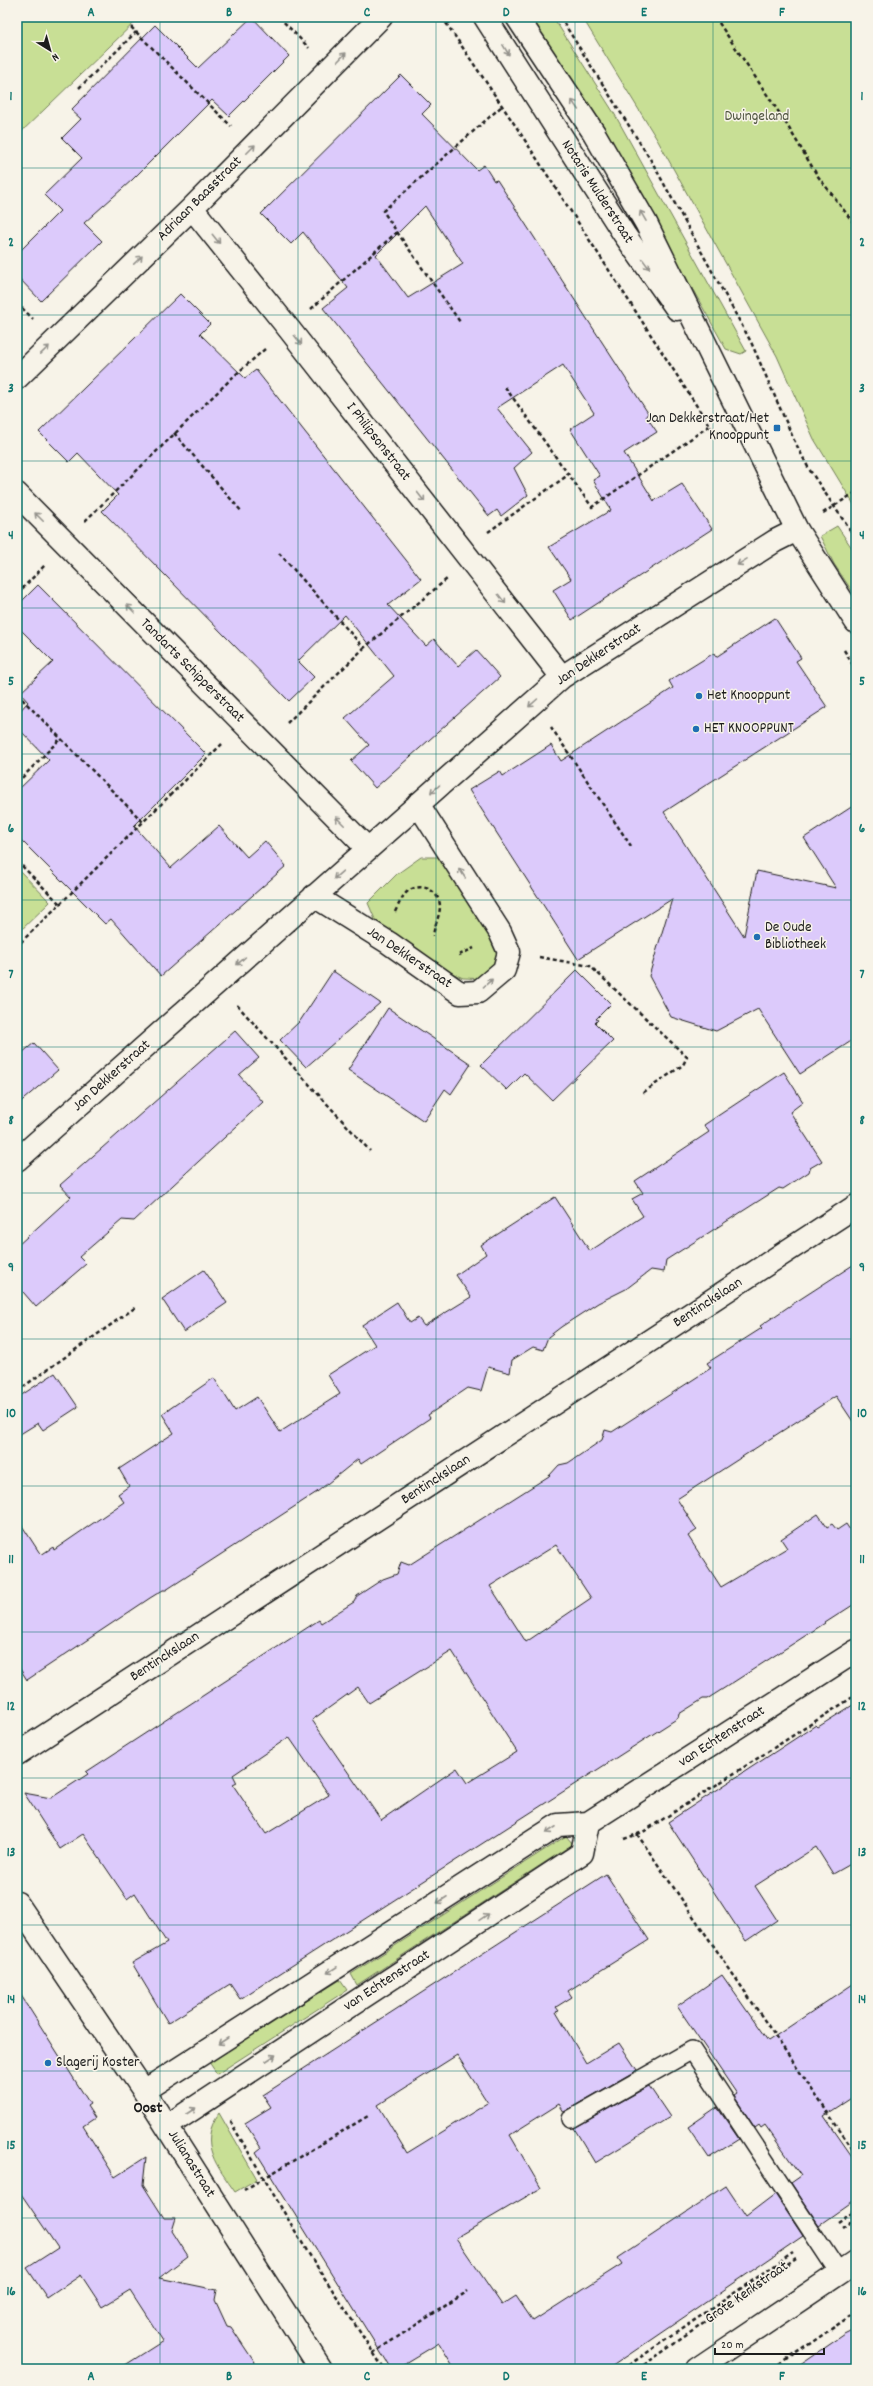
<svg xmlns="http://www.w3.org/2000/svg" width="873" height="2386" font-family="Dekko,sans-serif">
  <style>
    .green { fill: #c8df95; stroke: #727e58 }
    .building { fill: #dccafb; stroke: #1c1c1c; fill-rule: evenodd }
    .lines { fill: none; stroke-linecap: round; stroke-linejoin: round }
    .lane-casing { stroke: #1c1c1c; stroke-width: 20 }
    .street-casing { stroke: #1c1c1c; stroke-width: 25 }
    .secondary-casing { stroke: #1c1c1c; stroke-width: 25 }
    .path { stroke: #1c1c1c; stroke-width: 2.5; stroke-dasharray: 4 3; stroke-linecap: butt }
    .lane { stroke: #f7f3e8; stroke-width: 17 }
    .street { stroke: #f7f3e8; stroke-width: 22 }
    .secondary { stroke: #f7f3e8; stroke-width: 22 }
    .oneway { stroke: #94928c }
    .grid { fill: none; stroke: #0f766e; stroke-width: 1; stroke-opacity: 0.55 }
    .poi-dot { fill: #1f6fb2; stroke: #f7f3e8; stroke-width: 1.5 }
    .labels { text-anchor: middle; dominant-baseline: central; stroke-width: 3; stroke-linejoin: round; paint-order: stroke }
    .park-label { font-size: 15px; fill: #505640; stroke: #f7f3e8 }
    .street-label { font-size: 15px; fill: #1c1c1c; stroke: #f7f3e8 }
    .poi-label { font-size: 15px; fill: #1c1c1c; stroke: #f7f3e8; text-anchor: start }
    .neighbourhood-label { font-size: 16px; font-weight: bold; fill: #1c1c1c; stroke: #f7f3e8 }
    .neatline { fill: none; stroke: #0f766e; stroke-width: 1.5 }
    .grid-label { font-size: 13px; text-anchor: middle; font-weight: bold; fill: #0f766e }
  </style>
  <rect width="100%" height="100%" fill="#f7f3e8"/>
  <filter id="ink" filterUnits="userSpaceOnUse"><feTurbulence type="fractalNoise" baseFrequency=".025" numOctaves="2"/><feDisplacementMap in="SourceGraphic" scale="8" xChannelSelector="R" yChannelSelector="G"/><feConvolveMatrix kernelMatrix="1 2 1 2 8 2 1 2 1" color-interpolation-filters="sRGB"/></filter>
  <g filter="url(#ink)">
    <!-- green -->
    <path class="green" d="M17,17H140L17,136Z
      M531,17H553L614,113L746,351L741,354L726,349L603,129Z
      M582,17H856V508L814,439L777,356L658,141Z
      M837,526L856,554V597L834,564L820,536Z
      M421,857H445L506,945L490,979L463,978L420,959L377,924L368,903L397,874Z
      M17,868L50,902L17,934Z
      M566,1836L573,1844L357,1985L351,1974Z
      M340,1980L347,1990L217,2074L209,2062Z
      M219,2113L257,2179L235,2192C218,2167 197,2144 219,2113Z"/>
    <!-- building -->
    <path class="building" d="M252,17L289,56L229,116L212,100L132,180L84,223L102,241L41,301L17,276V254L60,211L44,195L82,158L62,138L81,119L71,110L155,25L198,68Z
      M401,75L431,105L422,114L477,170L484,165L494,181L497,180L648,413L646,416L657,432L624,453L654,501L682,484L712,529L572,620L553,590L571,579L549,547L611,510L593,480L600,476L570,429L594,413L563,365L497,408L532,452L514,468L528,495L501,516L497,510L489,516L323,308L348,288L303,232L291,244L261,214ZM425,206L463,264L408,298L376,255Z
      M180,294L210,324L200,334L245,378L256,370L421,579L388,605L426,646L434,639L458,666L476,650L500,677L375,788L351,761L369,745L345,718L394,676L345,615L298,661L314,677L289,701L102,511L118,495L78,453L69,462L39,432Z
      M38,585L206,754L134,826L171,868L219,826L247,857L265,841L286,866L161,976L111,919L105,924L17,836V791L49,760L17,727V714L28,702L20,693L53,662L17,626V606Z
      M775,618L801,658L796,661L827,707L664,812L744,936L757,871L836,888L804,838L856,804V1038L800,1074L758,1009L716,1031L671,1017L649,976L672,899L578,959L469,790L500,771L503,776L551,745L561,761L673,688L669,681L714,653L716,657Z
      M577,970L611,1004L596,1019L598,1020L595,1023L613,1041L552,1100L524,1073L507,1090L481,1065Z
      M333,971L380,1003L306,1067L280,1040L300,1021Z
      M388,1008L471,1064L451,1094L445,1089L424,1121L348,1070Z
      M235,1031L259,1058L239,1075L263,1102L134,1221L122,1220L79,1257L86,1264L36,1307L17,1285V1246L71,1197L60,1185Z
      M34,1043L58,1070L17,1105V1057Z
      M784,1072L803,1102L790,1112L822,1161L810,1168L809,1172L783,1189L779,1188L666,1260L664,1272L651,1270L626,1289L598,1303L561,1327L548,1337L543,1350L533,1347L512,1360L510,1373L488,1367L481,1391L468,1388L428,1415L430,1418L361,1464L358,1459L317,1492L166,1590H163L150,1598L27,1680L17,1664V1518L41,1555L53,1547L54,1550L124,1502L118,1494L129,1486L119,1469L174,1433L162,1414L214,1378L235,1411L257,1397L280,1432L340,1394L328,1375L375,1345L362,1325L397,1302L410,1323L418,1318L424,1326L471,1297L456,1275L486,1254L481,1245L555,1197L590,1251L643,1216L632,1199L643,1193L635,1181L709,1132L704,1125Z
      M856,1263V1426L836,1396L677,1499L697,1530L688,1536L721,1587L787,1548L781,1539L818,1514L827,1527L832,1524L837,1530L846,1524L856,1539V1603L726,1687L707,1699H703L679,1714L678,1718L240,1999L230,1984L168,2023L132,1963L167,1943L135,1893L127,1899L83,1834L60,1849L24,1793L51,1798L88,1774L86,1772L319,1620L321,1623L354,1602L357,1596L383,1579L397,1574L401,1562L409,1565L549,1476L559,1465L568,1463L580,1455L602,1440L605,1430L612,1432L711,1368L707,1363L762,1328L760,1326L788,1307ZM556,1545L591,1598L526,1642L490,1586ZM452,1651L517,1752L467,1783L457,1768L381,1820L312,1720L358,1687L369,1703ZM289,1737L329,1795L266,1834L233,1785L237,1783L233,1775Z
      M204,1270L227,1303L184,1332L162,1299Z
      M55,1373L78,1407L43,1430L38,1423L17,1436V1398Z
      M856,1703V1861L833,1874L816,1847L755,1886L777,1920L746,1941L668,1822L816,1725L818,1727Z
      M606,1874L649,1940L568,1991L572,1997L556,2007L559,2011L556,2012L586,2063L619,2043L637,2070L564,2112L559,2104L510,2135L541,2188L456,2238L502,2305L516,2296L533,2321L622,2264L618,2258L726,2186L746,2216L775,2194L803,2236L608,2369H455L439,2343L396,2369H391L256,2152L261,2148L245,2123L271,2107L263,2095ZM457,2055L488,2103L407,2153L378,2105Z
      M722,1975L768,2041L856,1982V2095L824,2116L856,2162V2199L819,2225L791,2183L801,2176L765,2125L761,2128L759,2125L755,2128L734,2096L737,2094L677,2006Z
      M17,1989L90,2104L87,2106L95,2118L83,2126L115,2177L146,2157L143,2185L164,2218H176L172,2231L188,2256L159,2278L217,2290L215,2300L227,2326L231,2327L259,2369H119L163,2341L130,2290L102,2307L81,2275L47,2298L27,2268L58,2248L17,2188Z
      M649,2086L670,2117L595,2163L574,2128Z
      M717,2107L739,2139L709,2158L688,2127Z
      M856,2328V2369H793L844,2334Z"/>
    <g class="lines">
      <defs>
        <path id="lane" d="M571,2119L692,2050L839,2273"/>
        <path id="street" d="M192,208L289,329L562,677
          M17,378L192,208L381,17
          M17,494L368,849
          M314,896L389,943L460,993L478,992L504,970L509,952L500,932L418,804
          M17,1160L562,677L775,541L797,530
          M17,1754L856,1206
          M17,1903L144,2091L321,2369
          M144,2091L558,1825L588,1823L856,1651
          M167,2126L582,1853L588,1823"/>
        <path id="secondary" d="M485,17L624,234L677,309
          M517,17L594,133L646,223L797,530L856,622
          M697,2369L856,2262"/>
      </defs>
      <!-- lane casing -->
      <use href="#lane" class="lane-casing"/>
      <!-- street casing -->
      <use href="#street" class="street-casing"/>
      <!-- secondary casing -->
      <use href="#secondary" class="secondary-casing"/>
      <!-- path -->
      <path class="path" d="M279,17L309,48
        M442,17L517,128L711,428
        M560,17L652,162L751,342L794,440L809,469L856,539
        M715,17L784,120L817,175L856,226
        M447,24L455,19
        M131,27L231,126
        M79,88L136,32
        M397,232L460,322
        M17,303L33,319
        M311,309L397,232L383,211L502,106
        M505,387L592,507L709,426
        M174,433L242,512
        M823,513L856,492
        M85,521L234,376L265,349
        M488,532L568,475
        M279,553L364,648L447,579
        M17,594L45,565
        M844,650L856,670
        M17,694L143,822
        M287,723L364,648
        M551,727L631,846
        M17,783L61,738
        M17,861L60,904L17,946
        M60,904L222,744
        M395,912C399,904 402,896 408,891C422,882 439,890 440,906C440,916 434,926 433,936
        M459,955L474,948
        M539,957L590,966L687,1057L683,1065L641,1094
        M237,1005L370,1151
        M17,1391L136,1307
        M637,1834L856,2154
        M624,1839L643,1832L856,1695
        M230,2121L307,2251L384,2369
        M244,2190L368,2116
        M838,2222L856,2209
        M842,2228L856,2218
        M373,2353L468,2291
        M623,2369L793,2253
        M638,2369L796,2259
        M773,2369L856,2312"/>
      <!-- lane -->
      <use href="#lane" class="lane"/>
      <!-- street -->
      <use href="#street" class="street"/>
      <!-- secondary -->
      <use href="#secondary" class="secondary"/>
    </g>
    <!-- one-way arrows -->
    <defs><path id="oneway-shaft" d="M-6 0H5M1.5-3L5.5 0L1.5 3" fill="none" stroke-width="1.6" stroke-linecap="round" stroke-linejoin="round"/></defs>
    <g class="oneway">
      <use href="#oneway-shaft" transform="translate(506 50) rotate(58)"/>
      <use href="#oneway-shaft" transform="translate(342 57) rotate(-46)"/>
      <use href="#oneway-shaft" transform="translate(575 105) rotate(-124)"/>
      <use href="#oneway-shaft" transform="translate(251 149) rotate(-45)"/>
      <use href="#oneway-shaft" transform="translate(643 216) rotate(-120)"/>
      <use href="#oneway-shaft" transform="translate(216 239) rotate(51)"/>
      <use href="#oneway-shaft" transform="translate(138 260) rotate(-44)"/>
      <use href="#oneway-shaft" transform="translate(646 264) rotate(54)"/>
      <use href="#oneway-shaft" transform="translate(298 340) rotate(52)"/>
      <use href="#oneway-shaft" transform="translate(45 350) rotate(-44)"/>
      <use href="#oneway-shaft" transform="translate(421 497) rotate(52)"/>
      <use href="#oneway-shaft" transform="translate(39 517) rotate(-135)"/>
      <use href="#oneway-shaft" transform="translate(742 562) rotate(148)"/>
      <use href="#oneway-shaft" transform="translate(502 599) rotate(52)"/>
      <use href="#oneway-shaft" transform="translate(131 609) rotate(-135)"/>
      <use href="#oneway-shaft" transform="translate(533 703) rotate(138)"/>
      <use href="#oneway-shaft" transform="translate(435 789) rotate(139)"/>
      <use href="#oneway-shaft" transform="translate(340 821) rotate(-135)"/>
      <use href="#oneway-shaft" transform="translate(462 873) rotate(-123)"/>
      <use href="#oneway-shaft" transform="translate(338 875) rotate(139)"/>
      <use href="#oneway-shaft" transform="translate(241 961) rotate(138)"/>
      <use href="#oneway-shaft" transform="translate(488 983) rotate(-41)"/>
      <use href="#oneway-shaft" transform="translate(551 1830) rotate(147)"/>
      <use href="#oneway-shaft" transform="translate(442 1900) rotate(147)"/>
      <use href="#oneway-shaft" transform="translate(484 1917) rotate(-34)"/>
      <use href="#oneway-shaft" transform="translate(332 1970) rotate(147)"/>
      <use href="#oneway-shaft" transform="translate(223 2041) rotate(147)"/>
      <use href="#oneway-shaft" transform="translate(271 2058) rotate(-33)"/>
      <use href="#oneway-shaft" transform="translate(191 2111) rotate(-33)"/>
    </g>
  </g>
  <!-- grid -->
  <path class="grid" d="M160,17V2369M298,17V2369M436,17V2369M575,17V2369M713,17V2369M17,168H856M17,315H856M17,461H856M17,608H856M17,754H856M17,900H856M17,1047H856M17,1193H856M17,1339H856M17,1486H856M17,1632H856M17,1778H856M17,1925H856M17,2071H856M17,2218H856"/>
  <!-- markers -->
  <g class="poi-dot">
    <rect x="773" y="424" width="8" height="8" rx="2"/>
    <circle cx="699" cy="696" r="4"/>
    <circle cx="696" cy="729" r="4"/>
    <circle cx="757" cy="937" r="4"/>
    <circle cx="48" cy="2063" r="4"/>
  </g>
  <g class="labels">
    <!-- park labels -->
    <g class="park-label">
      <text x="757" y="117">Dwingeland</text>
    </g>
    <!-- street labels -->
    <g class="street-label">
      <text transform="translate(597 192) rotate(57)">Notaris Mulderstraat</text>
      <text transform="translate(200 199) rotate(-45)">Adriaan Baasstraat</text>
      <text transform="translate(378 442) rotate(52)">I Philipsonstraat</text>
      <text transform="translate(599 655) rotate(-34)">Jan Dekkerstraat</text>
      <text transform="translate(192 671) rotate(45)">Tandarts Schipperstraat</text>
      <text transform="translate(409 958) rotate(34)">Jan Dekkerstraat</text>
      <text transform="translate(112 1076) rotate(-42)">Jan Dekkerstraat</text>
      <text transform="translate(708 1303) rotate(-33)">Bentinckslaan</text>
      <text transform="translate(436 1480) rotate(-33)">Bentinckslaan</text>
      <text transform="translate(165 1657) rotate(-33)">Bentinckslaan</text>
      <text transform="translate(722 1737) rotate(-33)">van Echtenstraat</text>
      <text transform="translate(387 1981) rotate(-33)">van Echtenstraat</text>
      <text transform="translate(191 2164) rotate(58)">Julianastraat</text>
      <text transform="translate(747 2293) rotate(-35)">Grote Kerkstraat</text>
    </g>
    <!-- poi labels -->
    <g class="poi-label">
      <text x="769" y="419" text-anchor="end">Jan Dekkerstraat/Het<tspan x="769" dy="17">Knooppunt</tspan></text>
      <text x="707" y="696">Het Knooppunt</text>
      <text x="704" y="729">HET KNOOPPUNT</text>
      <text x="765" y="928">De Oude<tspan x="765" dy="17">Bibliotheek</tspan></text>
      <text x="56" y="2063">Slagerij Koster</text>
    </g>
    <!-- neighbourhood labels -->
    <g class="neighbourhood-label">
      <text x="148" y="2108">Oost</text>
    </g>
  </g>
  <!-- margin -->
  <rect width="873" height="2386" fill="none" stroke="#f7f3e8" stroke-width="44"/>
  <!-- north arrow -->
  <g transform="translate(50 50) rotate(143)" stroke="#f7f3e8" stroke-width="3" paint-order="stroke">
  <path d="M0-3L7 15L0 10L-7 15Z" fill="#1c1c1c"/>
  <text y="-6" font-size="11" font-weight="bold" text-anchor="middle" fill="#1c1c1c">N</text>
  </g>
  <!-- scale -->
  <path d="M715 2348v6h109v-6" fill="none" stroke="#1c1c1c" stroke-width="2"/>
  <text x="721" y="2348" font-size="12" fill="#1c1c1c" stroke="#f7f3e8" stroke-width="3" paint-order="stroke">20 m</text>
  <rect x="22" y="22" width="829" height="2342" class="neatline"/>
  <g class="grid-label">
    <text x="91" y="16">A</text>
    <text x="229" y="16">B</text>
    <text x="367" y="16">C</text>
    <text x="506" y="16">D</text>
    <text x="644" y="16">E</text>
    <text x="782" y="16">F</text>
    <text x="11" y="100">1</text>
    <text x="862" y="100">1</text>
    <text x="11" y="246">2</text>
    <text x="862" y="246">2</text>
    <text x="11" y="392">3</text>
    <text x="862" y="392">3</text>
    <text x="11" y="539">4</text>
    <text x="862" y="539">4</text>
    <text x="11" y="685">5</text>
    <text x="862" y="685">5</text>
    <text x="11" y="832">6</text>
    <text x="862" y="832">6</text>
    <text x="11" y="978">7</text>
    <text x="862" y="978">7</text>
    <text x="11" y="1124">8</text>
    <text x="862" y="1124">8</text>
    <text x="11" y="1271">9</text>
    <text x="862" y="1271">9</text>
    <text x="11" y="1417">10</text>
    <text x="862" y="1417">10</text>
    <text x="11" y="1563">11</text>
    <text x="862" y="1563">11</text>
    <text x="11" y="1710">12</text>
    <text x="862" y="1710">12</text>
    <text x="11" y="1856">13</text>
    <text x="862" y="1856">13</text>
    <text x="11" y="2003">14</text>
    <text x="862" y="2003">14</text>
    <text x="11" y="2149">15</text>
    <text x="862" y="2149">15</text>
    <text x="11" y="2295">16</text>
    <text x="862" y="2295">16</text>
    <text x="91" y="2380">A</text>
    <text x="229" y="2380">B</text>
    <text x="367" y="2380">C</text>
    <text x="506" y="2380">D</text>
    <text x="644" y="2380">E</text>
    <text x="782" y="2380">F</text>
  </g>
</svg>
